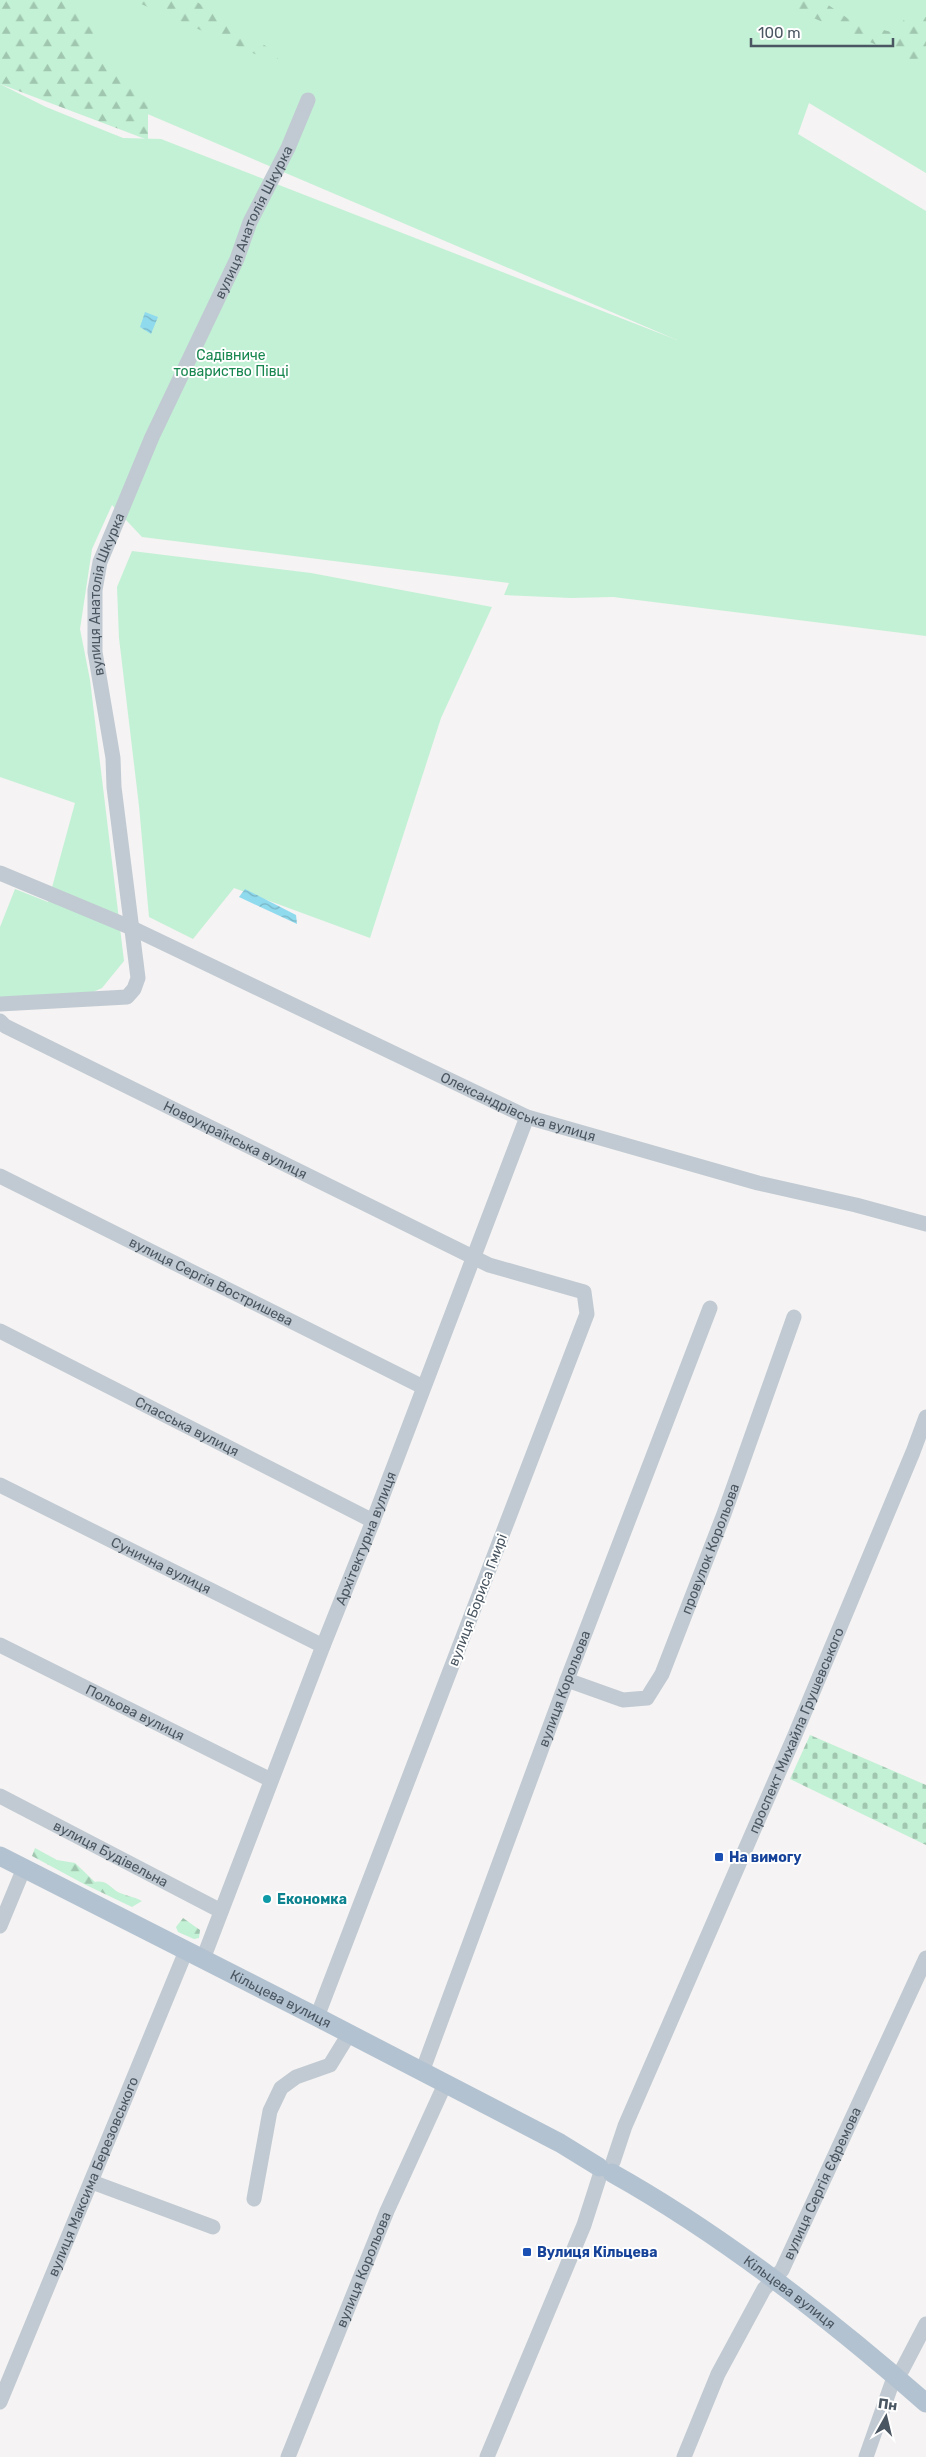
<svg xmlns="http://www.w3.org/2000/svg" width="926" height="2457" font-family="Rubik,sans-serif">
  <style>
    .green { fill: #c3f1d5 }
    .forest { fill: url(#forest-firs) }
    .cemetery { fill: url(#cemetery-stones) }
    .water { fill: url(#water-waves) }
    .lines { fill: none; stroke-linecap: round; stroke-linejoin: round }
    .minor { stroke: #c1cad2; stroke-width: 15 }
    .major { stroke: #b3c2d1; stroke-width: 19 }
    .transit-dot { fill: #1a4fb4; stroke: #fff; stroke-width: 2 }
    .culture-dot { fill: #0f9aa8; stroke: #fff; stroke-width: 2 }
    .labels { text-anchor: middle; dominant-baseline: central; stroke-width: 4; stroke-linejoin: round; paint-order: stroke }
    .street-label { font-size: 14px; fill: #4a5661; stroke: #fff }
    .park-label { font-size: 14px; fill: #17864f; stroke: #fff }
    .transit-label { font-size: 14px; font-weight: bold; fill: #164399; stroke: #fff; text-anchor: start }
    .culture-label { font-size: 14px; font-weight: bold; fill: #0d838f; stroke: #fff; text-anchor: start }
  </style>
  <defs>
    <pattern id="forest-firs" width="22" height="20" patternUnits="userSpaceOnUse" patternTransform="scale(1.25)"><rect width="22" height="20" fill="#c3f1d5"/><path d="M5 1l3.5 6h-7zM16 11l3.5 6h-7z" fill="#a0c6b0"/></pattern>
    <pattern id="cemetery-stones" width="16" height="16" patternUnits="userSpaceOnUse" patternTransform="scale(1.25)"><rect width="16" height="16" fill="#c3f1d5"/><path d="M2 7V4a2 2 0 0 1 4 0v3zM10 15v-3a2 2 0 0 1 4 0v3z" fill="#a0c6b0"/></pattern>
    <pattern id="water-waves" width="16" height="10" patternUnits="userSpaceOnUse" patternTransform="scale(1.25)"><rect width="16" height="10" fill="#90daee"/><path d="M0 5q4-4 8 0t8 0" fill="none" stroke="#78b4c4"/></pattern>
  </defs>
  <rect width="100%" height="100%" fill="#f5f3f3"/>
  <!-- green -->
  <path class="green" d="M0,0H926V173L809,103L798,134L926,211V636L613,597L571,598L504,595L509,583L142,537L112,505L92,549L80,629L90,680L124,961L102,988L84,996L0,999V927L15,889L48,902L75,803L0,777V84L46,107L123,138L161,139L677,340L0,51Z
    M132,551L311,573L492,607L441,718L370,938L234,888L193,939L149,917L139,806L119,638L117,587Z"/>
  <!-- forest -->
  <path class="forest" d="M0,0H60L91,13L95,46L148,95V140L0,84Z
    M132,0H194L275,52L280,65Z
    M799,0H821L853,22L895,33L905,18L926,17V66L797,11Z
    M35,1848L57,1860L75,1863L95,1882C109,1879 111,1891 123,1894C130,1897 135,1897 142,1901L132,1907L84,1884L32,1856Z
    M183,1918L200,1930L199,1938L194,1939L178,1932L176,1927Z"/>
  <!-- cemetery -->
  <path class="cemetery" d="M810,1735L926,1785V1845L790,1779Z"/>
  <!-- water -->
  <path class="water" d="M145,312L158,317L151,334L140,327Z
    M245,889L296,915L297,924L239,897Z"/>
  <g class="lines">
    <!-- minor -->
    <g class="minor">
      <path id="s1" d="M0,873L132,928L527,1117L758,1183L856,1205L926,1224"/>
      <path id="s2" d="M0,1004L127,997L134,989L138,978L114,787L113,758L95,652V590L100,562L152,437L237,259L250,222L288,148L308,100"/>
      <path id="s3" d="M0,1021L5,1026L489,1265L584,1292L587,1314L317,2017"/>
      <path id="s4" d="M0,1176L423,1387"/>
      <path id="s5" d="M0,1331L373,1521"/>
      <path id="s6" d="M0,1485L323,1646"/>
      <path id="s7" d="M0,1645L271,1780"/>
      <path id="s8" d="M567,1680L623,1700L647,1698L662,1674L724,1514L794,1317"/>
      <path id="s9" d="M0,1796L221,1911"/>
      <path d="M0,1926L24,1868"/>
      <path id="s10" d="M203,1959L323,1646L373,1521L527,1117"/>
      <path id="s11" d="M422,2072L567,1680L710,1308"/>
      <path id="s12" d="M613,2162L625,2126L795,1735L913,1452L926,1417"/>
      <path d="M92,2182L213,2227"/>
      <path d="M254,2199L270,2111L281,2088L296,2077L330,2065L349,2034"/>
      <path id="s13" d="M0,2402L186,1951"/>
      <path id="s14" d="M288,2457L387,2211L445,2084"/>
      <path d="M487,2457L584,2225L601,2172"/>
      <path id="s15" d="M684,2457L718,2374L764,2289L782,2270L926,1958"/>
      <path d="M866,2457L892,2383L902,2370L926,2324"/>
    </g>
    <!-- major -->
    <g class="major">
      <path id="s16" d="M0,1856L317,2017L560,2143L599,2167"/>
      <path id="s17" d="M612,2173C723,2235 830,2319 926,2403"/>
    </g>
  </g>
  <!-- markers -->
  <g class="transit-dot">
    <rect x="714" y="1852" width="10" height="10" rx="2.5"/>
    <rect x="522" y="2247" width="10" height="10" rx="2.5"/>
  </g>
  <circle class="culture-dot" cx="267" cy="1899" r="5"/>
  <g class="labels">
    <!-- street labels -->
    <g class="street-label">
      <text stroke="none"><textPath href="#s2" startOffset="942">вулиця Анатолія Шкурка</textPath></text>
      <text stroke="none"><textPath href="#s2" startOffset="538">вулиця Анатолія Шкурка</textPath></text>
      <text stroke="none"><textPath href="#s1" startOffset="569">Олександрівська вулиця</textPath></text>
      <text stroke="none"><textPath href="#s3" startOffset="264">Новоукраїнська вулиця</textPath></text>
      <text stroke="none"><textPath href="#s4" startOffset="236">вулиця Сергія Востришева</textPath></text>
      <text stroke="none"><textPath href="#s5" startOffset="210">Спасська вулиця</textPath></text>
      <text stroke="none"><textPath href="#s10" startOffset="451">Архітектурна вулиця</textPath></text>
      <text stroke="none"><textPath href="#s8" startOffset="246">провулок Корольова</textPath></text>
      <text stroke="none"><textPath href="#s6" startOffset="180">Сунична вулиця</textPath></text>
      <text transform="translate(478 1600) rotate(-69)">вулиця Бориса Гмирі</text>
      <text stroke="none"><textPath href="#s11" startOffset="409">вулиця Корольова</textPath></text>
      <text stroke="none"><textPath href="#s7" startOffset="151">Польова вулиця</textPath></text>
      <text stroke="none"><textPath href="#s12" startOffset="469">проспект Михайла Грушевського</textPath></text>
      <text stroke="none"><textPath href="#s9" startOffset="125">вулиця Будівельна</textPath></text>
      <text stroke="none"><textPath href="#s16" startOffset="315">Кільцева вулиця</textPath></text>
      <text stroke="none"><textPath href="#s13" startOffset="244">вулиця Максима Березовського</textPath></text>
      <text stroke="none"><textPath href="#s15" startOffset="308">вулиця Сергія Єфремова</textPath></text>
      <text stroke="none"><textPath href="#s14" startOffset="202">вулиця Корольова</textPath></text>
      <text stroke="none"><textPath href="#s17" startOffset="214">Кільцева вулиця</textPath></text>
    </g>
    <!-- park labels -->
    <g class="park-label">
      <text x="231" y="355">Садівниче<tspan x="231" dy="16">товариство Півці</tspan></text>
    </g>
    <!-- transit labels -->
    <g class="transit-label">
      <text x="729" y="1857">На вимогу</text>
      <text x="537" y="2252">Вулиця Кільцева</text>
    </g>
    <!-- culture labels -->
    <g class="culture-label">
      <text x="277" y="1899">Економка</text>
    </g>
  </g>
  <!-- north arrow -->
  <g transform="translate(886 2417) rotate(8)" stroke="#ffffff" stroke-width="4" paint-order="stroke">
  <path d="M0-4L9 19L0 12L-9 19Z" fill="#4a5661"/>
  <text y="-8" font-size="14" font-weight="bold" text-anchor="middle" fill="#4a5661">Пн</text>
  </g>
  <!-- scale -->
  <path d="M751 38v8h142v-8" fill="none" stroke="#4a5661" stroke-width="2.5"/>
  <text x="758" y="38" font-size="15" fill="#4a5661" stroke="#ffffff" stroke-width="4" paint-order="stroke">100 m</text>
</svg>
